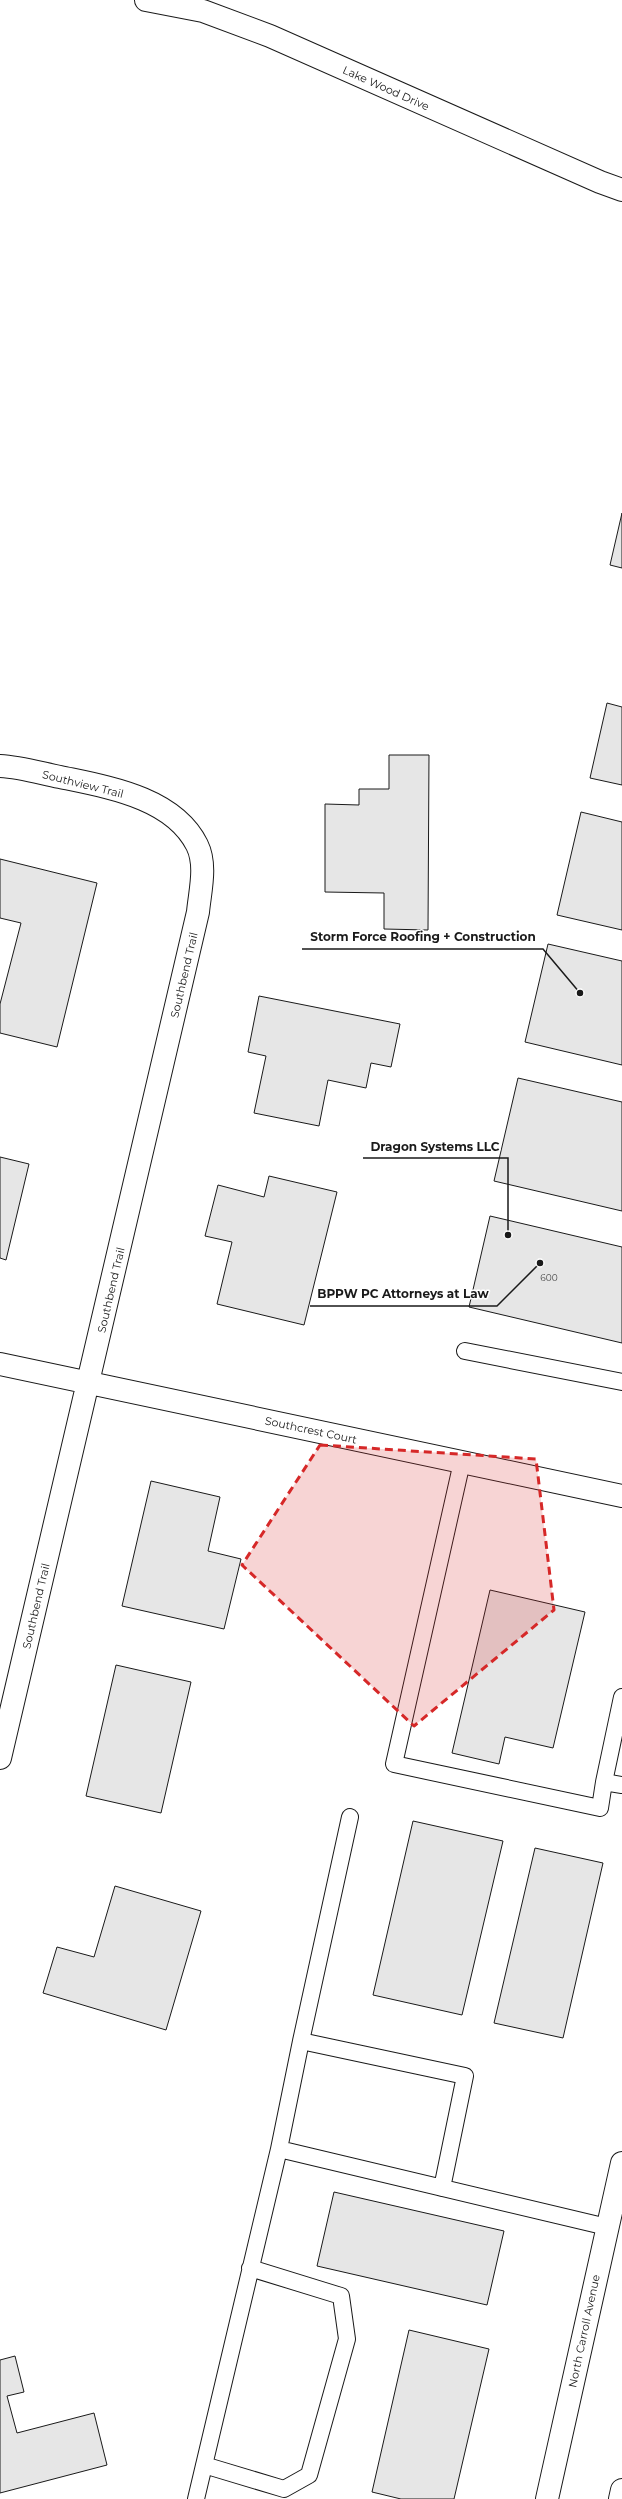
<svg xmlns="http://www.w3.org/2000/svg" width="622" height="2499" font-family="Montserrat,sans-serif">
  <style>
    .building { fill: #e6e6e6; stroke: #1a1a1a }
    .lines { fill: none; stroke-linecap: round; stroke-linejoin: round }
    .lane-casing { stroke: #1a1a1a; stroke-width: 18 }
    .street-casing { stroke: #1a1a1a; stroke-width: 24 }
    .secondary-casing { stroke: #1a1a1a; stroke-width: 24 }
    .lane { stroke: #fff; stroke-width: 16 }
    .street { stroke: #fff; stroke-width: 22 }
    .secondary { stroke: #fff; stroke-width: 22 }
    .marked { fill: #d62828; fill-opacity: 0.2; stroke: #d62828; stroke-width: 3; stroke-dasharray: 8 5; stroke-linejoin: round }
    .labels { text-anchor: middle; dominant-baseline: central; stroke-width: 3; stroke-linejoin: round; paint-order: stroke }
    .number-label { font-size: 9px; fill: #4d4d4d }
    .street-label { font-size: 11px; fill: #1a1a1a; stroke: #fff }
    .leader { fill: none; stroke: #1a1a1a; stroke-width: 1.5 }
    .callout-dot { fill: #1a1a1a; stroke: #fff; stroke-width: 1.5 }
    .callout-label { font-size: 12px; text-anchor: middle; font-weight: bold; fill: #1a1a1a; stroke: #fff; stroke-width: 3; stroke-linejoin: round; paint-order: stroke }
  </style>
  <rect width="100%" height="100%" fill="#fff"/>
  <!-- building -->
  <path class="building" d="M622,513V568L610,565Z
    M607,703L622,707V785L590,778Z
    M389,755H429L428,930L384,929V893L325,892V804L359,805V789H389Z
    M581,812L622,822V930L557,915Z
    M0,859L97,883L57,1047L0,1033V1004L21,923L0,918Z
    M548,944L622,961V1065L525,1042Z
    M259,996L400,1024L391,1067L371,1063L366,1088L328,1080L319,1126L254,1113L266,1056L248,1052Z
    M518,1078L622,1102V1211L494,1181Z
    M0,1157L29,1164L6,1260L0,1258Z
    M269,1176L337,1192L304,1325L217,1304L232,1242L205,1236L218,1185L264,1197Z
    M490,1216L622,1247V1343L469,1307Z
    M151,1481L220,1497L208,1551L241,1559L224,1629L122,1606Z
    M490,1590L585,1612L553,1748L505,1737L499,1764L452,1753Z
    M116,1665L191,1682L161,1813L86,1796Z
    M413,1821L503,1841L462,2015L373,1995Z
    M535,1848L603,1863L563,2038L494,2023Z
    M115,1886L201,1911L166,2030L43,1993L57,1947L94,1957Z
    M334,2192L504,2231L487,2305L317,2266Z
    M409,2330L489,2349L454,2499H401L372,2492Z
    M15,2356L24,2392L7,2396L17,2433L94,2413L107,2465L0,2493V2360Z"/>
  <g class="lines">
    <defs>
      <path id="lane" d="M465,1351L622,1382
        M462,1462L394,1764L600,1808L604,1782
        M622,1697L604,1782L622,1785
        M350,1817L301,2041L465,2076L442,2188
        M279,2149L301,2041
        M204,2465L284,2489L309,2475L347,2339L341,2296L250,2268
        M196,2499L279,2149L607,2227"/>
      <path id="street" d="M146,0L203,11L270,36L600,182L622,190
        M0,766C20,767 40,773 60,777C107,787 173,797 197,845C207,865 200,891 198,912L0,1758
        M0,1364L622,1496"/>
      <path id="secondary" d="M547,2499L622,2163
        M620,2499L622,2490"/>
    </defs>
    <!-- lane casing -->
    <use href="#lane" class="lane-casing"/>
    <!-- street casing -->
    <use href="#street" class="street-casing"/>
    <!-- secondary casing -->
    <use href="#secondary" class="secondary-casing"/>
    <!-- lane -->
    <use href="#lane" class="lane"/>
    <!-- street -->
    <use href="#street" class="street"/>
    <!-- secondary -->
    <use href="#secondary" class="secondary"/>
  </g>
  <!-- marked area -->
  <path class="marked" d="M320,1445L536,1459L554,1610L414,1726L242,1565Z"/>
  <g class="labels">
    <!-- number labels -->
    <g class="number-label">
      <text x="549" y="1277">600</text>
    </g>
    <!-- street labels -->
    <g class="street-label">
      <text transform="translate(386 88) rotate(24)">Lake Wood Drive</text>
      <text transform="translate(83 784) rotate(14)">Southview Trail</text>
      <text transform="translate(184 975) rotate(-77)">Southbend Trail</text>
      <text transform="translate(111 1290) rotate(-77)">Southbend Trail</text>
      <text transform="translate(311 1430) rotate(12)">Southcrest Court</text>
      <text transform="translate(36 1606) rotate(-77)">Southbend Trail</text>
      <text transform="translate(584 2331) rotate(-78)">North Carroll Avenue</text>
    </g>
  </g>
  <!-- callouts -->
  <path class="leader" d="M580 993L543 949H302M508 1235L508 1158H363M540 1263L497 1306H310"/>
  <g class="callout-dot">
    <circle cx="580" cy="993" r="4"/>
    <circle cx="508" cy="1235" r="4"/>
    <circle cx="540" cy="1263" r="4"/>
  </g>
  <g class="callout-label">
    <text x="423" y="941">Storm Force Roofing + Construction</text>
    <text x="435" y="1151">Dragon Systems LLC</text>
    <text x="403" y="1298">BPPW PC Attorneys at Law</text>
  </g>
</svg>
